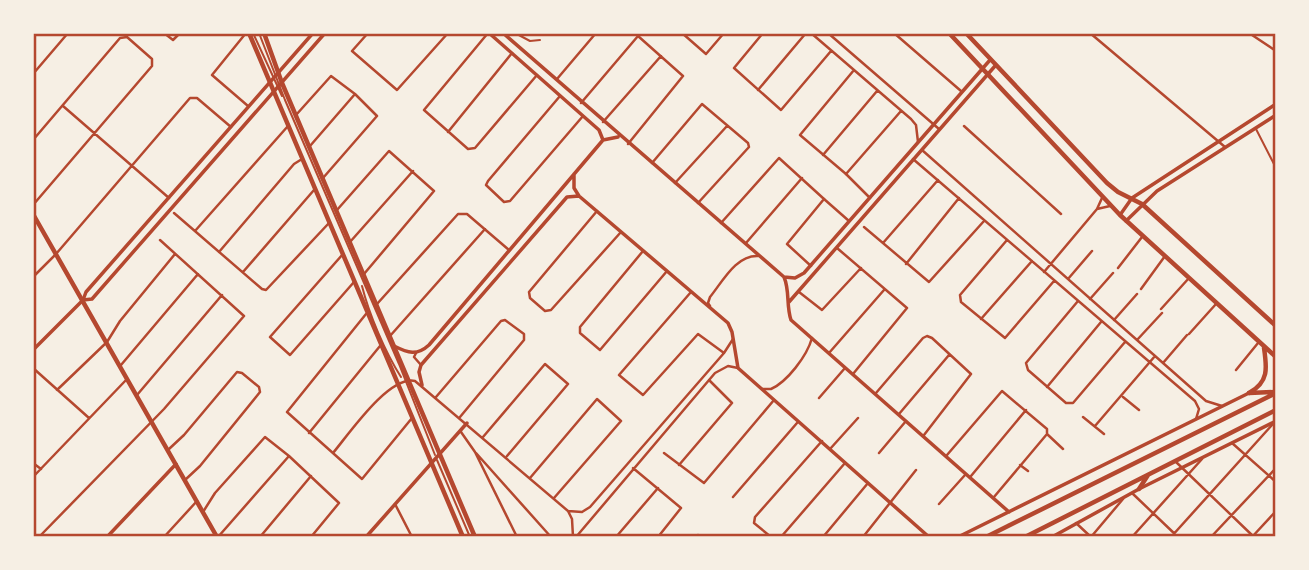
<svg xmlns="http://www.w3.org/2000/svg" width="1309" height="570" font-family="Barlow,sans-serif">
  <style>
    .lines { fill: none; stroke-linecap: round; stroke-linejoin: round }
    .service { stroke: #b5482f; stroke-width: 2 }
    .pedestrian { stroke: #b5482f; stroke-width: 2.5 }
    .minor { stroke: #b5482f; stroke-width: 2.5 }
    .tertiary { stroke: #b5482f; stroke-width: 3.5 }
    .secondary { stroke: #b5482f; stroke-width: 4.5 }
    .primary { stroke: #b5482f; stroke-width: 4.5 }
    .neatline { fill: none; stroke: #b5482f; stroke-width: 2.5 }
  </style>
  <rect width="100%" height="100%" fill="#f6efe4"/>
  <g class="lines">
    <!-- service -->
    <path class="service" d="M253,33L282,96
      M259,33L285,100L399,364L435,455
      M515,33L530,41L540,40
      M1256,129L1276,168
      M362,286C369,314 385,352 401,377
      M437,460L470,537"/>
    <!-- pedestrian -->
    <path class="pedestrian" d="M894,33L961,91
      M964,126L1061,214
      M846,174L870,198
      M824,199L849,221"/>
    <!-- minor -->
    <path class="minor" d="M164,33L173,40L180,33
      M246,33L212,75L248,106
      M368,33L352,51L397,90L448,33
      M488,33L424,110L468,149L475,148L537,75
      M682,33L706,54L724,33
      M763,33L734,68L781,110L831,51
      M811,33L911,119L916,125L918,142
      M828,33L939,129
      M1090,33L1225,147
      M1249,33L1276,51
      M854,70L800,135L846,174L901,111
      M33,74L68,33
      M557,79L596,33
      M758,90L806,33
      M560,96L488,181L486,185L504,202L510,201L583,116
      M581,103L638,36L683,76L628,144
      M63,106L169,198
      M296,115L331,76L355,94L377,116L323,178
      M603,122L661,56
      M448,132L512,53
      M33,140L120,38L127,37L152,59V66L33,205
      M310,146L355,94
      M922,150L1206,401L1222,406
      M823,155L877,91
      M913,159L1195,401L1199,409L1196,419
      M652,163L702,104L748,143L749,147L698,203
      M675,183L727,126
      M1097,209L1110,206
      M337,210L389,151L434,191L364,274
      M597,211L529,292L530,298L545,311L551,310L621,232
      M174,213L262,289L266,290L329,223
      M721,223L779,158L824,199L787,244L811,266
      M864,227L929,282L984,221
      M195,231L288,126
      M1007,240L960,295L961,302L1005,338L1054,281
      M350,242L413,171
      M746,243L802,178
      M883,243L938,180
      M837,248L907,308L853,374
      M643,251L580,327V333L600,350L667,271
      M219,252L294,164L302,159
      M343,254L270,337L290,355L354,282
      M906,264L959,198
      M1118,268L1142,237
      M243,272L314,190
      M1044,272L1097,209L1102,198
      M33,277L56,254L190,98H197L231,127
      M1068,279L1092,251
      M1141,289L1165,256
      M691,292L619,375L643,395L698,334L724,353
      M799,292L822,310L861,268
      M1090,299L1113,273
      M1078,301L1026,363L1028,370L1066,403H1073L1125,342
      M377,304L458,214H467L509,250
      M710,306L708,303L710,297C723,281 736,255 758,256
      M1161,309L1189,278
      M366,314L287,412L362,479L412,418
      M981,319L1032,261
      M1114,320L1137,294
      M1189,334L1216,304
      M390,336L485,229
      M1137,340L1162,313
      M416,353L414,357L421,365
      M829,353L884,290
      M1163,363L1187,335
      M121,365L198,274
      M33,368L89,418
      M1236,370L1258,343
      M1047,387L1101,322
      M762,389H771C787,382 807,356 812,338
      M57,390L107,342L120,321L175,254
      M876,393L923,338L927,336L932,338L971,374L924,435
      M137,395L222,295
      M436,397L501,321L505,320L524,334V340L460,417
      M1123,397L1139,410
      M819,398L845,368
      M899,414L949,355
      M1083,417L1104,434
      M1095,426L1155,356
      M461,432L475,452L517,537
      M309,433L380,346
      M483,437L545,364L568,384L507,456
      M1232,443L1276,482
      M169,449L184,435L237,372L242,373L259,387L260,392L200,466L185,480
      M830,449L858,418
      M333,453C349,434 389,375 415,381L568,511L572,519L573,537
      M476,453L551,537
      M664,453L704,483L774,400
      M879,453L906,421
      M947,455L1002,391L1047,429V434L1063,449
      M1175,461L1254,537
      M33,463L41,469
      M679,465L732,403L709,380
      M1020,465L1028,471
      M633,468L681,508L658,537
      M971,476L1026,410
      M33,477L127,379
      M530,478L597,399L621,421L554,498
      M1132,493L1178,537
      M733,497L797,423
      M994,497L1047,434
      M395,504L412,537
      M939,504L965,475
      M568,511L582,512L590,507L724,353L733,339
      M203,512L215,493L265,437L289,456L339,503L311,537
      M1076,523L1091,537L1123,499
      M39,537L164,409L244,316L160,240
      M164,537L197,501
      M218,537L289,456
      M260,537L311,476
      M576,537L715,373L728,366L738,368
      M616,537L658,488
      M696,537L698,535
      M771,537L754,523L755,517L822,441
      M781,537L845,463
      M823,537L868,483
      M863,537L916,470
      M1132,537L1202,459
      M1171,537L1272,425
      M1211,537L1276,468
      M1252,537L1276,511"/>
    <!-- tertiary -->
    <path class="tertiary" d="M489,33L599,130L603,140
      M503,33L784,277C790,291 786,305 791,320L1009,512
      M603,140L618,137
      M574,174V188L579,196L728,323L732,332L738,368L929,537
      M1120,215L1132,198L1276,104
      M1126,221L1157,191L1276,115
      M784,277L795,278L804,273L990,60
      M83,300L92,299L325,33
      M789,302L995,66
      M394,346C408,353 417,356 429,345L603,140
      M33,350L83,300L86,292L313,33
      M422,385L419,372L421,365L567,197L579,196
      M107,537L176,464
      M366,537L467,423
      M958,537L1249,393
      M1052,537L1139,489L1276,421"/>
    <!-- secondary -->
    <path class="secondary" d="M949,33L1120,215L1276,357
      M966,33L1107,183L1118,192L1142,204L1276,326
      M1249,393C1269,382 1267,368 1264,348"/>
    <!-- primary -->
    <path class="primary" d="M249,33L463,537
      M264,33L282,83L475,537
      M33,214L217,537
      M1249,393L1275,392
      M1139,489L1148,475
      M986,537L1276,393
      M1025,537L1276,410"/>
  </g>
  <!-- border -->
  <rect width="1309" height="570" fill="none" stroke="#f6efe4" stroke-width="70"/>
  <rect x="35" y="35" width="1239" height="500" class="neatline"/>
</svg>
